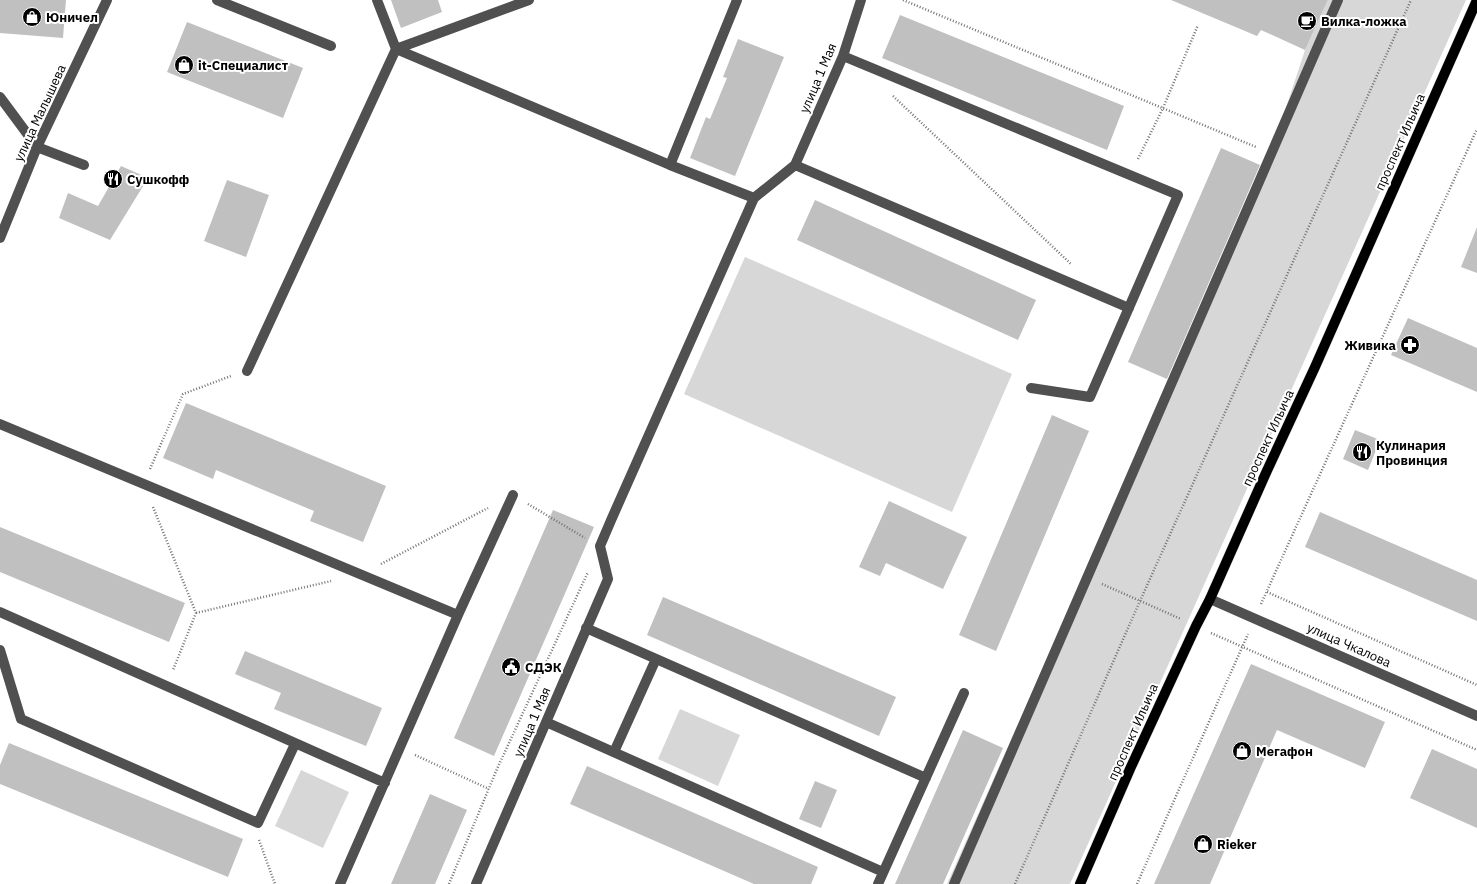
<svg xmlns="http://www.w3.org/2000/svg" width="1477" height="884" font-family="'IBM Plex Sans',sans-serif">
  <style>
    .green { fill: #d7d7d7 }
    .building { fill: #c0c0c0 }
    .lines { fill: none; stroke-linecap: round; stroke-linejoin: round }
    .major-casing { stroke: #dbdbdb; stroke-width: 11 }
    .path { stroke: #727272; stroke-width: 2.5; stroke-dasharray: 1 2; stroke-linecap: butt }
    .minor { stroke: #505050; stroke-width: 10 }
    .major { stroke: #000; stroke-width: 10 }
    .labels { text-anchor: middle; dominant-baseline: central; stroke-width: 4; stroke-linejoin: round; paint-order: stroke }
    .poi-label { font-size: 13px; font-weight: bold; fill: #000; stroke: #fff; text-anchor: start }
    .street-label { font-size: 13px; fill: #000; stroke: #fff }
  </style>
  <rect width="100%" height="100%" fill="#fff"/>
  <!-- green -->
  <path class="green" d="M1328,0H1466L1070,884H947L1271,153L1305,50Z
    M745,257L1012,374L952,512L684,394Z
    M680,709L740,735L718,786L658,759Z
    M301,770L349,792L323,848L275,826Z"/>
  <!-- building -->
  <path class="building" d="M0,0H66L63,38L0,33Z
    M391,0H438L442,12L401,28Z
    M1171,0H1328L1305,50L1261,30L1257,36Z
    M900,15L1124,106L1107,150L882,58Z
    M187,22L303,68L283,118L167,72Z
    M738,39L784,57L735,176L690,158L706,117L710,119L727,78L723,77Z
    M1221,148L1260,165L1167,379L1128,362Z
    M121,166L148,178L110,240L59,218L68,193L98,206Z
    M227,180L269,195L246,257L204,241Z
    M815,200L1036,300L1018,340L797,240Z
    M1477,227V273L1461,267Z
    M1408,318L1477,348V392L1391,355Z
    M186,403L386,486L363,542L310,521L314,511L216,470L213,479L163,458Z
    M1052,415L1089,431L996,651L959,635Z
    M1355,430L1380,440L1368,470L1343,459Z
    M889,501L967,537L943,589L886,563L880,576L859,567Z
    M553,510L594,527L494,756L454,738Z
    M1320,512L1477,580V621L1305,547Z
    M0,527L185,603L169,642L0,572Z
    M663,597L896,697L879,736L647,635Z
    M245,651L382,708L366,746L274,709L281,693L235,674Z
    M1251,664L1385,722L1365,768L1277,730L1210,884H1154Z
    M963,730L1003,748L943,884H895Z
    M9,743L243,839L228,877L0,784V765Z
    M1432,749L1477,769V828L1410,798Z
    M587,766L818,867L811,884H754L570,804Z
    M815,781L837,790L821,828L799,819Z
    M430,794L467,810L435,884H391Z"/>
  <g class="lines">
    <defs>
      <path id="major" d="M1080,884L1130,769L1196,626L1210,599L1265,475L1315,367L1477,0"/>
    </defs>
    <!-- major casing -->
    <use href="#major" class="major-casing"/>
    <!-- path -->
    <path class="path" d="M903,0L1256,147
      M893,96L1071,264
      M1138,159L1163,108L1198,25
      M150,469L183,394L231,376
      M528,504L585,538
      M153,507L196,613L173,670
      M381,564L488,508
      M1102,584L1181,619
      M1267,592L1477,685
      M1261,604L1477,129
      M196,613L331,581
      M1211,633L1477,750
      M415,755L489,789
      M259,840L275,884
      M449,884L497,769L588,572
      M1015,884L1140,601L1411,0
      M1137,884L1248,634"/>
    <!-- minor -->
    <path class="minor" d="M217,0L331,46
      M377,0L396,49L529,0
      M737,0L670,165L754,198
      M843,56L1178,195L1090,397L1031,388
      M0,97L37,147L84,165
      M795,165L1129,308
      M0,238L37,147L107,0
      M247,371L396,49L670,165
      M0,424L458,615L340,884
      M1210,599L1477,716
      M0,612L385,783
      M458,615L513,495
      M586,628L926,778
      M0,650L21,719L258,823L295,744
      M546,722L883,872
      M614,752L656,659
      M476,884L608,579L600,546L612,518L754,198L795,165L843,56L861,0
      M878,884L964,693
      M954,884L1338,0"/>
    <!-- major -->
    <use href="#major" class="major"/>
  </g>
  <!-- icons -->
  <defs>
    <symbol id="shop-disc" viewBox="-11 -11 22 22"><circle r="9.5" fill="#000" stroke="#fff"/><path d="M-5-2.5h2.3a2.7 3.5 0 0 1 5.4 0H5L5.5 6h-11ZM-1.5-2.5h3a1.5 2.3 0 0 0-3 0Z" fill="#fff"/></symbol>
    <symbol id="cafe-disc" viewBox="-11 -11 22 22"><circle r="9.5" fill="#000" stroke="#fff"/><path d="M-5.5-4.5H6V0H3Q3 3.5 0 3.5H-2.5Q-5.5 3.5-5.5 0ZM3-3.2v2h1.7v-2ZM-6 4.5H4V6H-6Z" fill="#fff"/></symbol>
    <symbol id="restaurant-disc" viewBox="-11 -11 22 22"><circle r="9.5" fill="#000" stroke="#fff"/><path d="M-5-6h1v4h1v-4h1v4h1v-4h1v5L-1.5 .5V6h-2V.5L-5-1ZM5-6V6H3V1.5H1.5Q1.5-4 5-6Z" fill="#fff"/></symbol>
    <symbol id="pharmacy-disc" viewBox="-11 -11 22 22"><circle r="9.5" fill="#000" stroke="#fff"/><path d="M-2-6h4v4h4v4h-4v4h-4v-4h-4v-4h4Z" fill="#fff"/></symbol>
    <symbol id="civic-disc" viewBox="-11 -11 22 22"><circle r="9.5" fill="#000" stroke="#fff"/><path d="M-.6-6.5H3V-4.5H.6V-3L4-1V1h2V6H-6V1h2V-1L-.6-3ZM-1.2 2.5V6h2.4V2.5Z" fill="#fff"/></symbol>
  </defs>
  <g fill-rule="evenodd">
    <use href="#shop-disc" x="21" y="6" width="22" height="22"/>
    <use href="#cafe-disc" x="1296" y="10" width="22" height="22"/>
    <use href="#shop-disc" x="173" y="54" width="22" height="22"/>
    <use href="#restaurant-disc" x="102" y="168" width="22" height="22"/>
    <use href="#pharmacy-disc" x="1399" y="334" width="22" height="22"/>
    <use href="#restaurant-disc" x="1351" y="441" width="22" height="22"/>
    <use href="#civic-disc" x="500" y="656" width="22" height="22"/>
    <use href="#shop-disc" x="1231" y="740" width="22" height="22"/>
    <use href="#shop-disc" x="1192" y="833" width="22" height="22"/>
  </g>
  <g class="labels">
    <!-- poi labels -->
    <g class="poi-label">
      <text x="46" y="17">Юничел</text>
      <text x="1321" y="21">Вилка-ложка</text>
      <text x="198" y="65">it-Специалист</text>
      <text x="127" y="179">Сушкофф</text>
      <text x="1396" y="345" text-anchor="end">Живика</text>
      <text x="1376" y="445">Кулинария<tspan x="1376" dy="15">Провинция</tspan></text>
      <text x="525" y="667">СДЭК</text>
      <text x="1256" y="751">Мегафон</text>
      <text x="1217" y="844">Rieker</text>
    </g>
    <!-- street labels -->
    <g class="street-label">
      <text transform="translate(818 78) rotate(-67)">улица 1 Мая</text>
      <text transform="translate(40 113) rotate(-65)">улица Малышева</text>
      <text transform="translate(1400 142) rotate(-66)">проспект Ильича</text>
      <text transform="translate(1268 438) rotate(-65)">проспект Ильича</text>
      <text transform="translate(1349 645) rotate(24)">улица Чкалова</text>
      <text transform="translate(532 722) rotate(-67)">улица 1 Мая</text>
      <text transform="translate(1133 732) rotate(-66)">проспект Ильича</text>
    </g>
  </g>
</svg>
